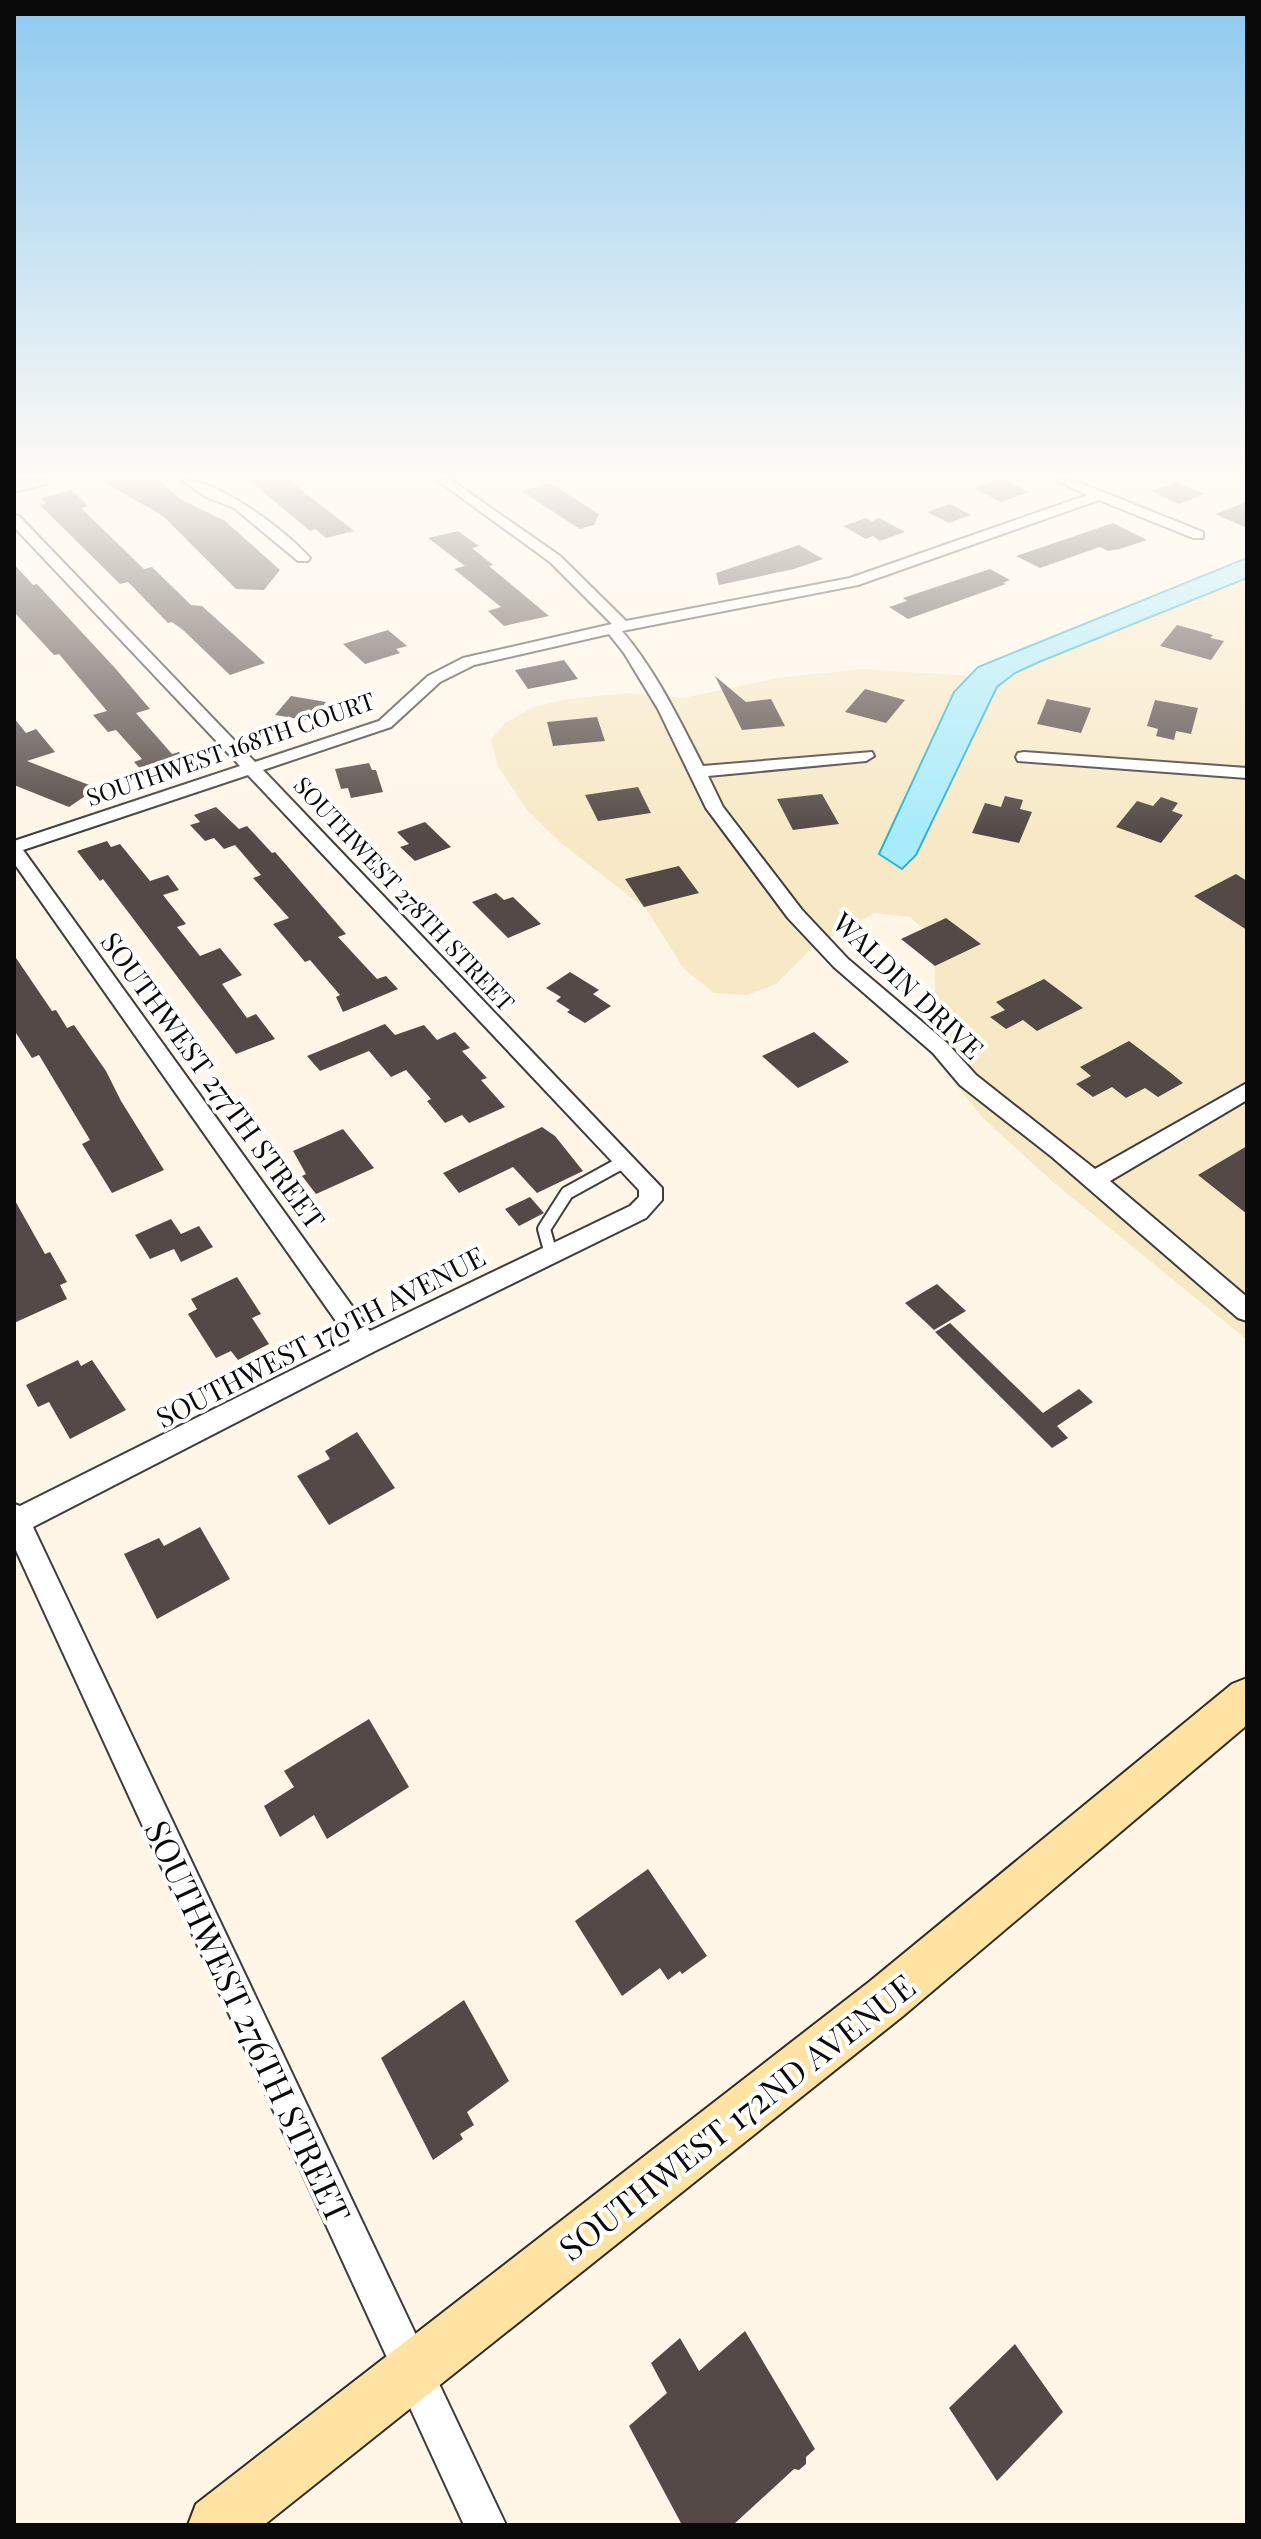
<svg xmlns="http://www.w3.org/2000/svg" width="1261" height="2539" font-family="'Playfair Display',serif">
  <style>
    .farmland { fill: #f7e9c6 }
    .water { fill: #a8ebfb; stroke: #2ab3d7; stroke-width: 2 }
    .building { fill: #544946 }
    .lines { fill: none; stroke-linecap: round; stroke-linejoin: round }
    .lane-casing { stroke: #3d3d3d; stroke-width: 16 }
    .street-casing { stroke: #3d3d3d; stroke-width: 4 }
    .secondary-casing { stroke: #2c2c2c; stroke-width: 4 }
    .lane { stroke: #fff; stroke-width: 12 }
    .street { fill: #fff; fill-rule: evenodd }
    .secondary { fill: #ffe3a3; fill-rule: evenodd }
    .labels { text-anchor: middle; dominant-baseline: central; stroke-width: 8; stroke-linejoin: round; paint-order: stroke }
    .far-street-label { font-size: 24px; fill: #0a0a0a; stroke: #fff }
    .street-label { font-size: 28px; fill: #0a0a0a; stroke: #fff }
    .near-street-label { font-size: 34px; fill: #0a0a0a; stroke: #fff }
  </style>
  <rect width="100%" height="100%" fill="#fff6e8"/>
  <!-- farmland -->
  <path class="farmland" d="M1247,560V1340L1052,1181L983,1118L926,1048L935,990L934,939L910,917L874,913L812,948L776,984L747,995L714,993L684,969L646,909L561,843L527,810L498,766L491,740L505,723L534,707L568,699L628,693L683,698L778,678L862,669L971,676Z"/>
  <!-- water -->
  <path class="water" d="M1247,558V578L1039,662L1015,673L997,687L916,855L902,869L879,854L954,692L978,667Z"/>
  <!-- building -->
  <path class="building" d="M100,480H159L180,499L225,521L280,570L264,590L236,589L163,516Z
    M249,480H289L354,531L326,538L315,529L310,531Z
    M998,480H1005L1030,492L1001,502L973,488Z
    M1177,482L1204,494L1179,504L1151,491Z
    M550,483L599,514L594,525L580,529L521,491Z
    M72,490L88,506L81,508L144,569L152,567L191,605L202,606L265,663L230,675L183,630L172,622L168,623L128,582L120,584L40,505L46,503L41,499L45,497Z
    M1247,502V528L1215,514Z
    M950,504L971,515L949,523L927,512Z
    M866,518L872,521L879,518L905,532L880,541L873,536L866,539L843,526Z
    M1113,523L1147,540L1120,549L1108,551L1100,547L1040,568L1016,556Z
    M458,531L479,546L472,548L493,565L489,566L549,616L504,626L488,611L501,607L454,569L465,566L428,538Z
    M799,545L823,559L794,569L719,585L716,573Z
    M14,564L33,585L37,584L115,668L150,709L136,713L172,754L179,752L193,768L160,779L155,774L147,776L134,762L142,759L116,730L108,732L93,715L107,711L59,654L54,655L14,612Z
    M990,569L1010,580L1003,583L1006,584L908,619L889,607L907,601L903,598Z
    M1177,625L1213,635L1210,638L1224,641L1211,660L1160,646Z
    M388,630L407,646L396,649L400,653L365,664L343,644Z
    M564,660L578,679L528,689L515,670Z
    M715,676L746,702L771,699L785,726L742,730Z
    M865,689L905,700L886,723L845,712Z
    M291,696L326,702L311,721L275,715Z
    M1047,699L1091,708L1081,733L1037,724Z
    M1155,700L1198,708L1191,734L1176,731L1174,740L1156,736L1158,729L1147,726Z
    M597,717L605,741L553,746L547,722Z
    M14,718L26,733L36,729L55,752L27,761L97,788L69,807L14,785Z
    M369,763L372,770H376L383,792L351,798L348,788L341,789L335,769Z
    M638,787L651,813L598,821L585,795Z
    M822,794L839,824L793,830L777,799Z
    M1005,796L1023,800L1020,809L1032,812L1019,843L972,833L985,803L1001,807Z
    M1161,797L1178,803L1172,811L1183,815L1161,843L1116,827L1137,801L1153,806Z
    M216,807L239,829L247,826L272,853L275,852L346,934L338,937L377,979L386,976L398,989L343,1012L336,997L340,995L310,960L305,962L273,924L289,918L253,878L261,875L235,845L224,849L214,838L205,841L190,825L200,822L194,815Z
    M425,822L451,847L415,861L400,847L409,844L397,832Z
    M107,841L111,847L120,844L150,881L168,875L179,890L163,895L186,924L177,927L200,956L220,948L242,975L222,984L247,1018L256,1014L275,1039L236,1054L103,879L100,881L77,851Z
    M679,866L699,893L644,907L625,879Z
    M1236,874L1247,881V930L1194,896Z
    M496,893L504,900L513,897L541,924L508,938L472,902Z
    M946,918L981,944L935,966L901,939Z
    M14,955L52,1011L56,1010L67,1028L74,1025L106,1071L121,1101L164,1170L112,1193L82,1144L90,1140L39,1055L32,1058L14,1030Z
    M570,972L599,990L593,994L611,1006L585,1023L567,1012L570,1010L556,1001L561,997L546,988Z
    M1044,979L1083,1008L1037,1031L1023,1020L1006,1029L990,1017L1005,1010L996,1002Z
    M385,1024L395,1035L424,1025L437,1040L455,1032L470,1048L462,1051L487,1078L481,1080L505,1107L469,1123L462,1115L445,1123L427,1101L431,1099L406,1070L391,1077L369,1051L320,1071L307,1056Z
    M814,1032L849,1062L798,1088L762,1056Z
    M1129,1041L1171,1073L1183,1083L1158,1097L1145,1088L1126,1098L1112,1087L1093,1097L1076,1084L1091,1076L1080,1067Z
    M542,1127L555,1136L583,1171L537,1193L513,1167L459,1193L443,1173Z
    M343,1129L374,1168L316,1194L302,1176L306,1174L293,1151Z
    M1247,1146V1214L1198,1175Z
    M530,1197L544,1213L519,1226L505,1209Z
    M14,1199L45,1254L50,1252L67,1282L60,1285L67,1299L14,1323Z
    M171,1219L181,1234L199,1226L213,1247L181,1262L174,1249L150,1259L135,1235Z
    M237,1277L261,1314L252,1318L269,1344L238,1360L231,1351L216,1358L188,1314L197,1309L191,1299Z
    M937,1284L966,1311L934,1330L905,1303Z
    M950,1323L1043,1413L1079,1389L1093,1402L1057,1426L1068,1438L1052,1448L935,1332Z
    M78,1360L81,1366L92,1360L126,1410L70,1439L49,1402L38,1407L26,1385Z
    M357,1432L395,1488L329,1525L297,1476L330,1459L325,1451Z
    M200,1527L230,1579L157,1619L124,1554L159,1538L164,1546Z
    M369,1719L409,1787L327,1839L314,1815L280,1837L264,1806L294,1787L284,1771Z
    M648,1869L707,1956L682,1974L680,1971L668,1980L660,1968L622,1996L575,1921Z
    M464,2000L509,2081L467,2112L474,2125L460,2134L463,2139L433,2160L381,2058Z
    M745,2331L815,2449L806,2457V2464L799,2470L794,2469L733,2525H682L629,2426L667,2393L651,2363L680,2338L699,2371Z
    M1015,2344L1063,2412L997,2481L949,2408Z"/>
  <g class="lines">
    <defs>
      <path id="lane" d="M551,1254L544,1229L567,1193L625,1161"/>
      <path id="street" d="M182,480C218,479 286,531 310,558L308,561H298L234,508L206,497Z
        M437,480H451L560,556L626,621L850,578L1087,495L1056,480H1073L1203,532V538H1193L1099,500L858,585L622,631C656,671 679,719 703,766L872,752L874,756L866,761L708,776L723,807L802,910L848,959L947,1043L976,1075L1095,1169L1247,1083V1100L1110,1181L1247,1297V1321L1238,1318L1052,1157L960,1085L933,1053L834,967L788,918L706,808L658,709L624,653L609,634L474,665L440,682L391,727L263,770L662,1188V1200L646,1218L375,1351L33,1527L506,2525H464L14,1546V1504L20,1506L350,1341L14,863V841L240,766L14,527V515L19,516L255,762L379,721L428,676L463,658L612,624L550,562ZM248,775L639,1190V1197L630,1206L370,1331L23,850Z
        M1024,752L1247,768V778L1018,761L1016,757L1018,753Z"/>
      <path id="secondary" d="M14,480H48L46,484L14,492Z
        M1247,1678V1725L903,2016L264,2525H188L196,2504L869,1982L1232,1684Z"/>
    </defs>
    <!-- lane casing -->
    <use href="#lane" class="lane-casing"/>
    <!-- street casing -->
    <use href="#street" class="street-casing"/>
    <!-- secondary casing -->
    <use href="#secondary" class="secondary-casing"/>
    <!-- lane -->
    <use href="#lane" class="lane"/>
    <!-- street -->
    <use href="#street" class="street"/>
    <!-- secondary -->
    <use href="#secondary" class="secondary"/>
  </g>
  <!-- sky -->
  <linearGradient id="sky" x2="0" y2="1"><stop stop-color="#8ecaf0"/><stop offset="0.57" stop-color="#fffbf5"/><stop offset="1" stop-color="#fffbf5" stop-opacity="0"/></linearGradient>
  <rect width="1261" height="835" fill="url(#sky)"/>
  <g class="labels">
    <!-- far-street labels -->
    <g class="far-street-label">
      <text transform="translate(230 748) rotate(-19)">SOUTHWEST 168TH COURT</text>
      <text transform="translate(405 893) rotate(47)">SOUTHWEST 278TH STREET</text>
    </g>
    <!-- street labels -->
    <g class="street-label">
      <text transform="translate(909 985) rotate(44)">WALDIN DRIVE</text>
      <text transform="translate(214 1080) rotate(54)">SOUTHWEST 277TH STREET</text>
      <text transform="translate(320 1336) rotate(-27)">SOUTHWEST 170TH AVENUE</text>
    </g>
    <!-- near-street labels -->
    <g class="near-street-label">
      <text transform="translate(249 2021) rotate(65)">SOUTHWEST 276TH STREET</text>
      <text transform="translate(736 2116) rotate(-38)">SOUTHWEST 172ND AVENUE</text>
    </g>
  </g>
  <!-- border -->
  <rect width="1261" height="2539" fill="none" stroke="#0a0a0a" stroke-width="32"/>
</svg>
